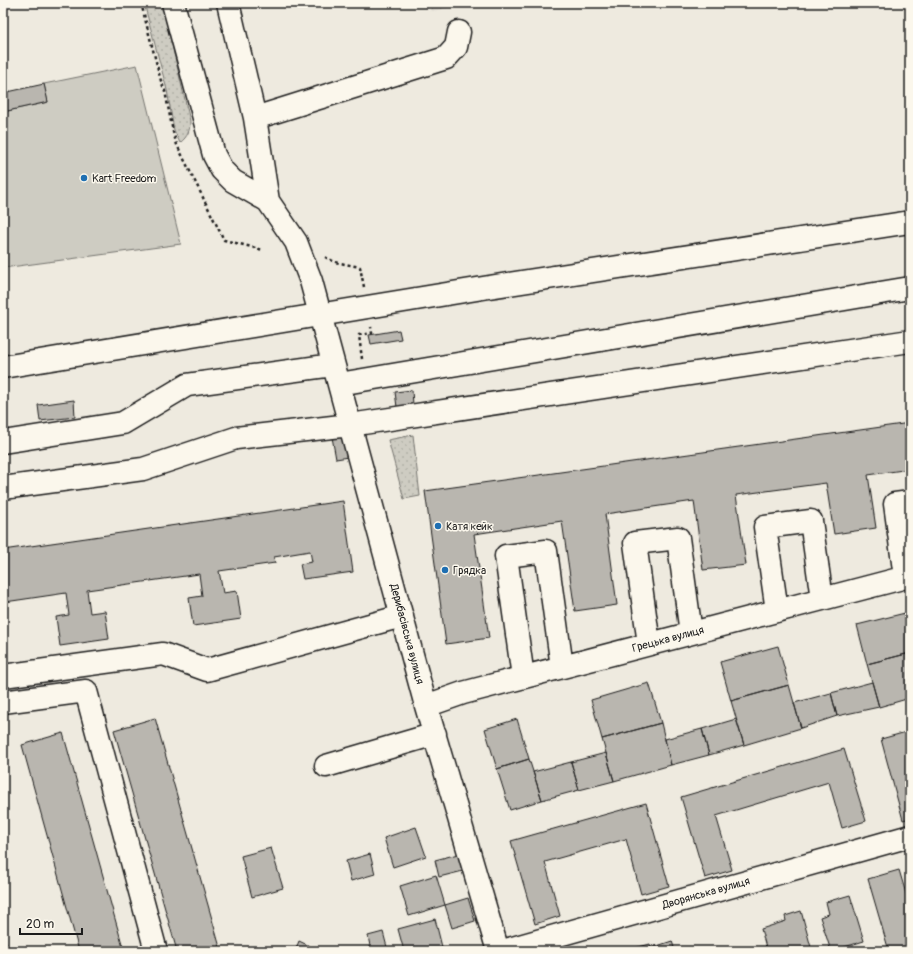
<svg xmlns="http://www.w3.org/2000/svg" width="913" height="954" font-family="Pangolin,sans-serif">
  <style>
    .industrial { fill: url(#industrial-furrows) }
    .grass { fill: url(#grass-dots); stroke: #75746f }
    .pitch { fill: #ceccc2; stroke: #75746f }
    .building { fill: #b9b6af; stroke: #1c1c1c }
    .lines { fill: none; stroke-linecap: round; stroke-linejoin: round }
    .minor-casing { stroke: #1c1c1c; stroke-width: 25 }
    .highway-casing { stroke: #1c1c1c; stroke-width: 25 }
    .path { stroke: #1c1c1c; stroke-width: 2.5; stroke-dasharray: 3 3; stroke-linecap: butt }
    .minor { stroke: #fbf7ec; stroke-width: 22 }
    .highway { stroke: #fbf7ec; stroke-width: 22 }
    .poi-dot { fill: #1f6fb2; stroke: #fbf7ec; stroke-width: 1.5 }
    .labels { text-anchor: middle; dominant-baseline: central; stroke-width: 3; stroke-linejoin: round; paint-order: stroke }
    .poi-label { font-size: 11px; fill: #1c1c1c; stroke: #fbf7ec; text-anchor: start }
    .street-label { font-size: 11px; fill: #1c1c1c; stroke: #fbf7ec }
  </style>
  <defs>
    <pattern id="industrial-furrows" width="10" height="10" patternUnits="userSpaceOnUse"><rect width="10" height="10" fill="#dedad1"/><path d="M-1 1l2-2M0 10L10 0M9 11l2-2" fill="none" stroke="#bebab3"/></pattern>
    <pattern id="grass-dots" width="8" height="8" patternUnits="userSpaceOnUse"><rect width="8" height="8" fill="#ceccc2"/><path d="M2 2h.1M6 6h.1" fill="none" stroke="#b0afa6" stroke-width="1.8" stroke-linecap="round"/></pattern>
  </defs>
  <rect width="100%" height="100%" fill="#eeeadf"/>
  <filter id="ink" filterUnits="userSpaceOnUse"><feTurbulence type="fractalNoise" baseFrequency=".025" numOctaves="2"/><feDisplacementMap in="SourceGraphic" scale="8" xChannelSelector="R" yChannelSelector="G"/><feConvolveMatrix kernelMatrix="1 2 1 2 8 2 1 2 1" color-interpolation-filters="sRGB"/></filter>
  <g filter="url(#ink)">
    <!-- industrial -->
    <path class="industrial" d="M429,3H465V5L431,11Z"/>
    <!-- grass -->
    <path class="grass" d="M144,3H162L190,121C190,131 188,136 180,143L174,130L167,90Z
      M413,435L420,496L404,499L388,440Z"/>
    <!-- pitch -->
    <path class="pitch" d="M137,65L181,244L3,268V112L48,102L44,84Z"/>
    <!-- building -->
    <path class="building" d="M44,84L48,102L3,112V93Z
      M399,330L401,339L371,344L369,335Z
      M412,390L413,405L397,407L395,392Z
      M74,400L75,417L40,421L38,405Z
      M910,423V469L868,475L876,528L834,534L826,483L736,495L746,565L703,570L694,501L605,514L617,605L575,611L562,521L474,534L489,638L446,644L425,491Z
      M344,435L348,457L336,459L332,437Z
      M343,501L353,572L303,579L300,564L312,562L310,551L274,557L275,563L219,571L223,593L237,591L241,619L193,626L189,598L202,596L199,574L87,590L90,613L105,611L109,639L60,646L56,617L69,615L66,593L5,602L3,595V550Z
      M909,612L910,653L867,664L857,625Z
      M778,646L789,685L731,701L720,662Z
      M910,653V698L879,707L867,664Z
      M872,682L879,707L837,716L831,693Z
      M649,683L661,723L602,739L591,700Z
      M789,685L801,728L744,745L731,701Z
      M831,693L837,716L801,728L794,703Z
      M155,718L221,951H177L114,730Z
      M517,719L529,759L497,769L485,729Z
      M736,719L744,745L709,755L702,729Z
      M661,723L671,765L614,781L602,739Z
      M702,729L709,755L671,765L665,739Z
      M910,731V818L903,820L881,739Z
      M63,733L124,951H79L22,745Z
      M844,749L866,821L842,828L829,782L716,816L732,870L705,878L681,797Z
      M606,753L614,781L579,790L571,762Z
      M529,759L542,800L510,810L497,769Z
      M571,762L579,790L542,800L533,772Z
      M646,803L669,886L641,894L626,839L545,862L560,916L535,924L511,841Z
      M416,827L426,856L393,867L384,838Z
      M271,848L283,888L252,897L241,856Z
      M370,854L375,874L351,881L346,861Z
      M458,854L463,871L439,877L435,860Z
      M899,870L910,907V951H889L868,879Z
      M436,875L445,905L409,916L400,886Z
      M850,895L864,941L831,951L820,917L829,914L826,902Z
      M468,898L475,921L452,928L445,905Z
      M801,911L812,951H767L761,929L786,921L785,916Z
      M435,919L443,951H404L398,929Z
      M3,931L8,951H3Z
      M383,932L388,951H371L368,936Z
      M299,941L320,951H295Z
      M672,941L675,951H624L650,944L651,948Z"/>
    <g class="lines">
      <defs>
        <path id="minor" d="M173,3L214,155L222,170L233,181L268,201L296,242L311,281L426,706L498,951
          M228,3L255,118L268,201
          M255,118L446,58L456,47L459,32
          M339,384L910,288
          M3,442L123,423L187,385L333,365
          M3,488L143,469L236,438L350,425L910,341
          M905,577L895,504L910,502
          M777,611L765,527L811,521L822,599
          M649,644L635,543L678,538L691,633
          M3,676L163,654L207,670L402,616
          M523,677L506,556L546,551L562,667
          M3,702L86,691L156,951
          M426,706L463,693L910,576
          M326,766L435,734
          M502,951L910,836"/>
        <path id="highway" d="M3,367L489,287L910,222"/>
      </defs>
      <!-- minor casing -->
      <use href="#minor" class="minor-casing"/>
      <!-- highway casing -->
      <use href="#highway" class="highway-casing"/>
      <!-- path -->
      <path class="path" d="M141,3L161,81L165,91L173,132L177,145L224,240L263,250
        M325,257L335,262L360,267L364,287
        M362,359L359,335L372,333L371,327"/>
      <!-- minor -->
      <use href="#minor" class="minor"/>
      <!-- highway -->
      <use href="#highway" class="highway"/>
    </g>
  </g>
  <!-- markers -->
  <g class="poi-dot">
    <circle cx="84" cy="178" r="4"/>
    <circle cx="438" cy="526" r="4"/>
    <circle cx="445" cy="570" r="4"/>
  </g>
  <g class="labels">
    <!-- poi labels -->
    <g class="poi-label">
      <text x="92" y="178">Kart Freedom</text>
      <text x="446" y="526">Катя кейк</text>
      <text x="453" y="570">Грядка</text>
    </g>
    <!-- street labels -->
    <g class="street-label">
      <text transform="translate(407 634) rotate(75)">Дерибасівська вулиця</text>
      <text transform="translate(668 639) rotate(-15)">Грецька вулиця</text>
      <text transform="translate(706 893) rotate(-16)">Дворянська вулиця</text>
    </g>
  </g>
  <!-- margin -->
  <rect width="913" height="954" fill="none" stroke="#fbf7ec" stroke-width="16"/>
  <rect x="8" y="8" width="897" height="938" fill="none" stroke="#1c1c1c" stroke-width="1.5" filter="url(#ink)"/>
  <!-- scale -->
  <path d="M20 928v6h62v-6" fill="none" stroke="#1c1c1c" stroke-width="2"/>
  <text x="26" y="928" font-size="12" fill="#1c1c1c" stroke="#fbf7ec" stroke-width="3" paint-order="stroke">20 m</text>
</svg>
